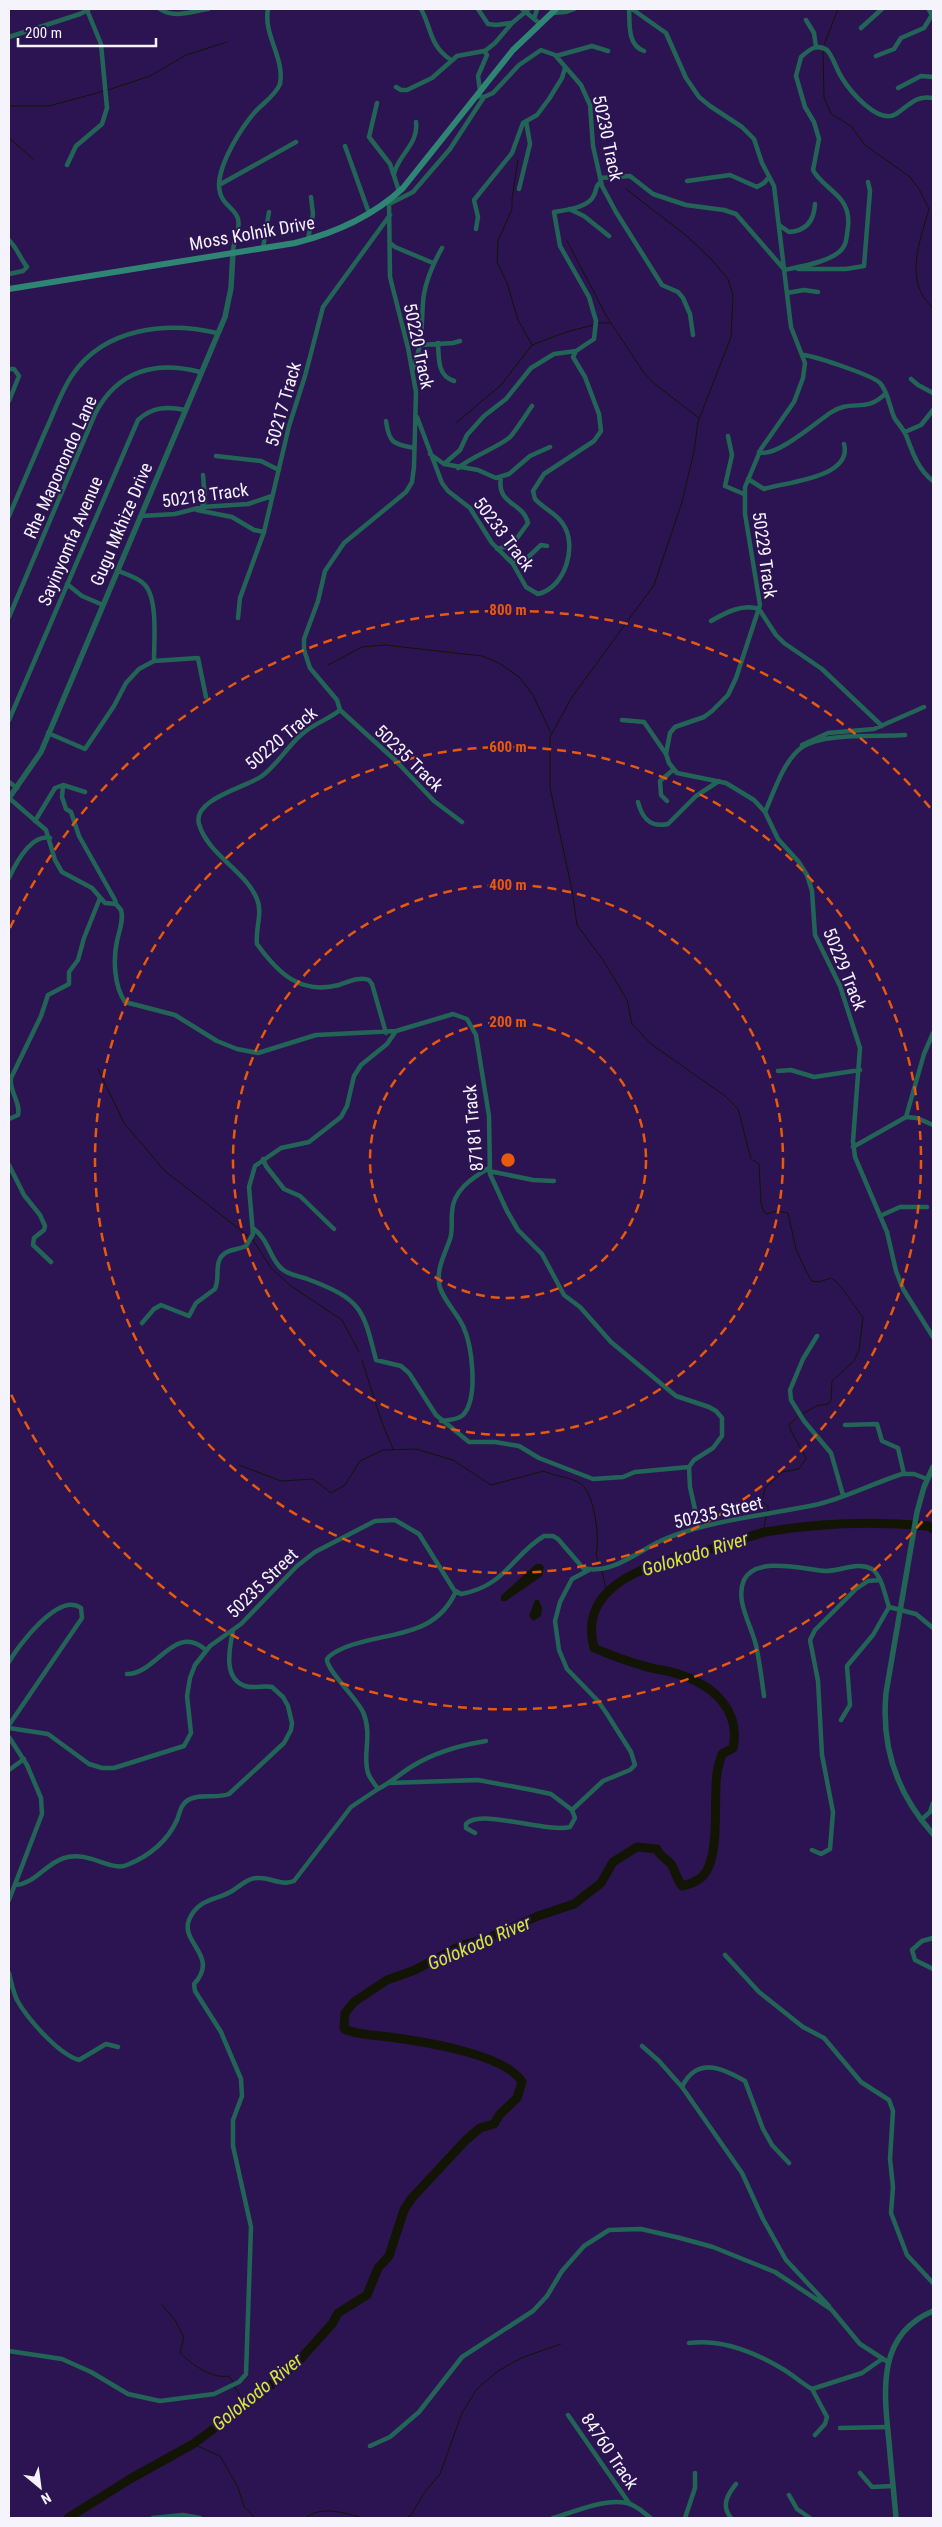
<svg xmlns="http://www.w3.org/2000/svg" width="942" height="2527" font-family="'Roboto Condensed',sans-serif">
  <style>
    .water { fill: #121504 }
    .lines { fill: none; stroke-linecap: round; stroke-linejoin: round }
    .stream { stroke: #121504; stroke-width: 1 }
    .river { stroke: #121504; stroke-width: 9 }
    .minor { stroke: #226557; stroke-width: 4.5 }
    .tertiary { stroke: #226557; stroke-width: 5.5 }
    .secondary { stroke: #2f8573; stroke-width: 6 }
    .ring { fill: none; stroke: #e8590c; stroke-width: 2.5; stroke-dasharray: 9 6 }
    .labels { text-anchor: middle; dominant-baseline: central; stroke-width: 4; stroke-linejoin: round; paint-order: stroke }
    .street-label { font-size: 18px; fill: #f5f3fb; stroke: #2c1452 }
    .water-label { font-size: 19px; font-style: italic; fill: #d3e938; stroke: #2c1452 }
    .centre { fill: #e8590c; stroke: #2c1452; stroke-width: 2.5 }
    .ring-label { font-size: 15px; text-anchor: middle; font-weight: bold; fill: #e8590c; stroke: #2c1452; stroke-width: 4; stroke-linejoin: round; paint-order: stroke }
  </style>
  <rect width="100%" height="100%" fill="#2c1452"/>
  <!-- water -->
  <path class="water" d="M536,1564H541L544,1567L542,1576L506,1601H501V1596Z
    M535,1600H539L542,1608L541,1616L533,1621L529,1616Z"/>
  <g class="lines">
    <!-- stream -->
    <path class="stream" d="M824,45L838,9
      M823,49L824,97L831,114L851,126L865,145L910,177L919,189L929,209C920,241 903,282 933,308
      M108,90L150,76L186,55L227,42
      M9,106H49L104,91
      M9,138L33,159
      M518,160L512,199V209L498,241L497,262L507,283L518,320L532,345
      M626,189L688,237L712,260L728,279L733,296L731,337L698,422L694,451L682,502L654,585L572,697L550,737V788L572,890L577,925L603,960L627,1000L632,1024L651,1044L725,1096L738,1109L751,1159
      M567,241L607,317L644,373L656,385L699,418
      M597,323H610
      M456,423L501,385L532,345L566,332L593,325
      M328,665L362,647L385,645L482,656L499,663L519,677L533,695L551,733
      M98,1069L124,1123L165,1171L248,1236
      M753,1160L759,1164L761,1203L764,1212L767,1214L777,1211L788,1213L796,1249L807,1273L812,1281L819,1282L831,1278C841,1283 854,1307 863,1317L859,1350L854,1361L832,1381L831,1400L828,1404L816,1406L802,1414
      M253,1240L271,1268L291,1286L342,1320L359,1352
      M362,1360L381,1420L393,1449
      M239,1465L281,1481L313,1479L331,1493L345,1485L360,1461L383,1450L416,1449L453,1460L491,1485L544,1471C556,1477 569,1476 581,1484C595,1494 600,1540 596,1555L600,1565
      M768,1511V1506L762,1502L765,1488L782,1472L799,1469L806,1458L791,1431L789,1424L798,1417
      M763,1533L766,1517
      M602,1571L607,1593
      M162,2305L175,2320L184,2337L180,2353C193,2365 211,2379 229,2376L233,2382
      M234,2386L246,2405
      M193,2444L220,2456L238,2487L244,2507L255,2518
      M306,2518C319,2505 347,2513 362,2518
      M406,2518L411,2515L424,2493L440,2474L462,2413L477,2389L498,2371L521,2358L561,2344"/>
    <!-- river -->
    <path class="river" d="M68,2518L130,2479L193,2444L246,2405L295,2365L332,2324L338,2313L367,2295L378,2268L389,2256L404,2210L411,2199L466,2140L480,2128L494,2124L500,2114L517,2098L522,2082C506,2054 421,2041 389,2037C373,2035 358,2035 344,2029L345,2013L354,2002L387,1980L415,1970L462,1945L486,1939L538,1916L574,1904L601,1883L613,1862L637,1847L657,1849C660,1857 666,1858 671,1864C675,1870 676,1878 682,1886C690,1884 697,1882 703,1876C721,1857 713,1798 717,1773C718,1766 720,1760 722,1754L733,1748C741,1711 714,1686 681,1675C669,1670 656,1670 644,1666C627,1661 610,1655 594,1648C575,1578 666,1560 715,1548C732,1544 748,1536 765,1532C818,1523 875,1521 928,1526L933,1529"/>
    <!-- minor -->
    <path class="minor" d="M160,9C174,19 192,11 208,9
      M421,9C432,29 429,45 451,60
      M478,9L488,24L496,25L511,23
      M522,9L539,23
      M629,9C630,24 627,45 644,51
      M632,9L666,33L686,78L699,97L710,106L742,127L754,139L762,163L774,186L791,327L805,363L803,378L794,402L761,449L745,487V514L760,605L736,678L728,695L712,711L704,717L675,727L670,733L666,754L669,763L677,773L726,783L754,800L765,812L778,839L798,861L807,875L812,891L815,935L840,986L860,1048L853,1141L855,1157L887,1232L896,1271L903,1289L933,1337
      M552,13L565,12L574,9
      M534,19L537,9
      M806,20L814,33L816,47
      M861,28L882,9
      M9,37L80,14L88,10
      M485,51L495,43L512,23L529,9
      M556,56L592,46L608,51
      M876,56L894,49L901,38L924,28L932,15
      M396,87L401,90H407L432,78L457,56L484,51L487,55L478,76L480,91
      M898,88L921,76L933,77
      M476,96L484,97L493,93L519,65L541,50L555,55L581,85L590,105L593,146L602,186L616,212L662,285L678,292L683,298L690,314L693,335
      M377,103L369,137L390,164L399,191
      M345,146L369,213
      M67,165L76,146L102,124L107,108L101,44L87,10
      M394,174C398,155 419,144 416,122
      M600,178L630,176L653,194L686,205L724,210L736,214L783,268
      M687,181L730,175L757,187L764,183L769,177
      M219,185L296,142
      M519,189L530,144L526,121
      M389,204L413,192L450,149L484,97
      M569,209L584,216L609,236
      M779,225L789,232C806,231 814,221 815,204
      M476,229L478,217L474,200L512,153L523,123L537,115L549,99L562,78L565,68
      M308,239L313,214L311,197
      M9,240C17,248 20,258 27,267L23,271L9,274
      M390,243L395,247L433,263
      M263,248L269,212
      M233,252C233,240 241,232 238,219C235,206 219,206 219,184C220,162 241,128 255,112C263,103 275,96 280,84C285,58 263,35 268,9
      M798,269H846L864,266L870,191L868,182
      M784,270C799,267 837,261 844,246C847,241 847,233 848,227C849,218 848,209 842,201C834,190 819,182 813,170L819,139L814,122L805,107L796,76L801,57C809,50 816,43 827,50C834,58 836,69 842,78C850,91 878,125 896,114C910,105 915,95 933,98
      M787,293L804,290L818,292
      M438,343C439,358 437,376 454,381
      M420,345L453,343L460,341
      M804,355C817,357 872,375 880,383C889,393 889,407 895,419C899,424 903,429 906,435C912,451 918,470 933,481
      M9,369H14L19,376L9,401
      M413,369C423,342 421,330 423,303C424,285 433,264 442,248
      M911,379L918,385L933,393
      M417,417L442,483L448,491L470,508L492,543L513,564L526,587L538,594C565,588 578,546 563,524C556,513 544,509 535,499L533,491L544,474L594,441L601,431L599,414L585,377L573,357L576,351L594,339L596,321L589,297L560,246L554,212C565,210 589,208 594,195C597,190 595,185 601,182
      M386,421C389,443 393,444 414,448
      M905,432L921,425L933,410
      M728,436L732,455L725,486L744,494
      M759,452C774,459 817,422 830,413C852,398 866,414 886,393
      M430,454L444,464L478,470L496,478L509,474L530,456L550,447
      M216,456L261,461L279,470
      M444,464L460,450L467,435L484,416L506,399L531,368L554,354L576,351
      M458,468C474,455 493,450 509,438C513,435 527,413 532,406
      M748,479L764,489C786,482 853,478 844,444
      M202,507L205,500L203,475
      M197,510L232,517L254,530L264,532
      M9,516C21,488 33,460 45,432C54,413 61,391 73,374C105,328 166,321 217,333
      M141,516L175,514L202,507L248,504L272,496
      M497,549L512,545L528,523C523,501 496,506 501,477
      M510,560L524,561L541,545L547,546
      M118,571C126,574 139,578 145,585C158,599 154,642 154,661
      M67,584L82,596L103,605
      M9,617L95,414C117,371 155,360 200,372
      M238,618L240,598L264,532L289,426L305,376L323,307L390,215
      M711,621C725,613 743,603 759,609L776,635L784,643L822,669L882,726
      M340,710L396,761L434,801L462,822
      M9,720L138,420C152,407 167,406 185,410
      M622,720L644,722L666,754
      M48,733L85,749L114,706L126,683L139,669L154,661L198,658L206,697
      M802,745L828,733L874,729L924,707
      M9,782L17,788
      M63,785L62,797L66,809L71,812L79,836L115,900L116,904
      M63,785L85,792
      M9,798L46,830L55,860L62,872L92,888L105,903L116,904L121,910C124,920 119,931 117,941C113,959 114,986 125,1002L175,1015L217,1041L237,1049L258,1053L316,1035L396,1031L453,1014L467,1019L476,1035L489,1116L490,1174L507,1211L518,1230L542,1254L564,1295L580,1307L611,1342L676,1396L709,1407L716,1411L722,1418V1436L713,1448L694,1460L689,1467L690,1487L699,1527
      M667,801L661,795L660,781L673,770
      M638,802C642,818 650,828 668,824L696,796L719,781
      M765,812C774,792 783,762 801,748C822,732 878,737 905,735
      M35,821L55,788L63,785
      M9,878C16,863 31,834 50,838
      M386,1033L372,984L369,980C360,976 348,982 339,985C300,995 278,973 257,944C255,929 263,913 257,899C245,870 208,855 199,824C192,799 247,787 262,776C277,765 287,747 301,735C314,723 328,720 340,710L337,700L310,668L304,650V639L318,601L325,571L344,543L406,492L412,482L414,467L416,392L408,348L390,277L389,200
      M778,1071L791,1070L814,1077L860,1070
      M906,1117L924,1054L933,1033
      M9,1119L18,1115C21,1103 9,1091 11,1078L41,1016L48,995L69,984V972L78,960L84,938L100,898
      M853,1147L906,1117L917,1118L933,1125
      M263,1159L266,1166L284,1189L300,1196L334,1229
      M9,1165L24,1195L40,1215L45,1226L44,1230L34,1238L33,1245L51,1262
      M489,1171L533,1180L554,1181
      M880,1216L900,1207H927
      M253,1228C270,1241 269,1258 282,1269C290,1276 301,1276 310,1280C362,1300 363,1309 376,1360L401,1366L409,1373L436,1415L469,1442H495L519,1446L539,1458L593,1479L623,1477L635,1472L689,1467
      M142,1323L154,1309L161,1305L189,1316L196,1303L215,1289C221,1276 212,1260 227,1252C233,1249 240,1249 246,1246L253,1234L249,1187L255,1166L281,1148L309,1142L341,1117L347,1106L354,1076L361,1065L387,1044L396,1031
      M817,1336L803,1359L790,1390L791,1400L804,1421L831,1453L843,1495
      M441,1421C448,1420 458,1420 463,1415C479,1398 472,1345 463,1326C457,1313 440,1296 439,1283C437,1267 445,1254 450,1239C453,1231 451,1222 452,1213C452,1191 472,1178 489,1168
      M845,1425L877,1424L882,1441L898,1448L904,1474
      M9,1662C18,1646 59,1591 81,1608L82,1618L9,1725
      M127,1674C157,1674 174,1622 206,1650
      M764,1696C762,1681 760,1665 757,1650C754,1629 734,1602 744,1580C756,1555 806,1570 826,1571C841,1571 858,1561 872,1569C882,1576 885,1596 889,1607L916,1614L933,1628
      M841,1720L850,1705L847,1666L873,1635L889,1607
      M9,1728L48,1734L89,1764L102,1768H114L184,1746L191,1733L187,1696L190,1678L195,1665L210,1646L241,1624L297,1566L315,1552L375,1521L395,1520L419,1534L454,1590L461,1594C506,1586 512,1555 544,1536H553L558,1539L583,1568C613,1576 641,1548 667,1538C716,1519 769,1515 819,1504C847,1497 874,1483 902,1474H914L927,1479
      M9,1737L27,1765L41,1798L42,1814L9,1900
      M9,1770L24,1759
      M388,1783L478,1780L532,1790L551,1794L572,1810L575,1818L570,1827C545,1833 480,1808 466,1824V1828L475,1833
      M378,1789C390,1783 400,1774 411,1767C433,1753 461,1745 486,1741
      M572,1810L603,1781L630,1770L635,1765L631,1752L607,1714L598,1701L567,1669L559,1650L555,1621L560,1602L572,1579L589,1570
      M921,1820L930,1812L933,1803
      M812,1850L821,1854L830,1849L833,1812L822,1755L818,1681L810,1640L815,1630L856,1589L868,1581L880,1580
      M15,1885C35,1884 45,1864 64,1858C89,1850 110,1872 127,1865C149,1856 167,1842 177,1820C180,1813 180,1805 188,1800C200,1793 216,1799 229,1794L284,1743L291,1730L292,1723L288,1706L283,1697L272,1687C264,1685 254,1689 245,1686C222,1678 230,1647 233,1630
      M933,1938L922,1941L912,1950L915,1960L933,1969
      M725,1955L759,1992L803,2027L824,2038L861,2082L889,2100L893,2111L890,2159L893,2187L891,2213L907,2255L933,2283
      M9,1973C11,1982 13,1991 17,2000C27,2018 58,2054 79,2060L106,2044L118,2047
      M642,2046L659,2061L682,2087L742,2173L763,2219L786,2260L829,2306
      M682,2087C696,2057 721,2067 745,2081L763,2129L772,2145L789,2163
      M689,2343C720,2339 754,2352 781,2368C792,2374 801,2383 812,2389L862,2373L882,2359
      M9,2351L62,2359L91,2372L128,2394L160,2401L214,2394L239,2382L246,2374L251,2227L233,2146V2120L242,2096L241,2079L221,2032L195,1991L194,1984C220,1956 180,1943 189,1920C198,1898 216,1901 232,1891C242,1885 248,1877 260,1878C271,1878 282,1886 294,1881L351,1807L378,1789C375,1784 370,1779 368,1773C362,1754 373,1735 363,1712C356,1697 326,1670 327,1659C331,1653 339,1650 346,1647C387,1631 435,1639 456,1591
      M812,2389L827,2417L825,2424L815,2435
      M568,2415L629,2503
      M840,2428L888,2427
      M370,2446L390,2437L419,2412L462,2357L533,2311L547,2296L562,2271L584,2246L609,2230L641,2229L680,2238L713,2247L775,2272L831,2309L860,2344L888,2362
      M860,2473L872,2487L893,2486
      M789,2495L797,2509L810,2518
      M153,2518L183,2515L200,2518
      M553,2518C575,2512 604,2498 627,2503C636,2505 644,2513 651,2518
      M685,2518L695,2488V2473
      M731,2518C721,2506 727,2495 736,2484"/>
    <!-- tertiary -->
    <path class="tertiary" d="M929,9L933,16
      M9,798L41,752L225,317L231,288L233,252
      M933,1467L924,1487L917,1512L886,1693C881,1747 897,1794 933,1834
      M896,2518C894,2493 891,2467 889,2442C884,2392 876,2335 933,2311"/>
    <!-- secondary -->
    <path class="secondary" d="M9,289L295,243C335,233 372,217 403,188L513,50L556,9"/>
  </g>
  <!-- distance rings -->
  <g class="ring">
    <circle cx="508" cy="1160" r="138"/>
    <circle cx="508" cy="1160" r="275"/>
    <circle cx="508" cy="1160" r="413"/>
    <path d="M932 1510A550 550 0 0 1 10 1392M10 928A550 550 0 0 1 932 810"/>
  </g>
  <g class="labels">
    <!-- street labels -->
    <g class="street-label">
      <text transform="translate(608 138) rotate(78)">50230 Track</text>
      <text transform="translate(252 233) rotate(-10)">Moss Kolnik Drive</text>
      <text transform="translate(419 346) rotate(78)">50220 Track</text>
      <text transform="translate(283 404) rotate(-74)">50217 Track</text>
      <text transform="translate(60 467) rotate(-66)">Rhe Maponondo Lane</text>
      <text transform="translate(205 495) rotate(-8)">50218 Track</text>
      <text transform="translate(121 524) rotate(-67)">Gugu Mkhize Drive</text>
      <text transform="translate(504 534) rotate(53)">50233 Track</text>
      <text transform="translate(70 541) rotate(-67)">Sayinyomfa Avenue</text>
      <text transform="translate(765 555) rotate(82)">50229 Track</text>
      <text transform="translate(281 738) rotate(-40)">50220 Track</text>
      <text transform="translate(409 758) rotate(44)">50235 Track</text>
      <text transform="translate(845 969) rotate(68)">50229 Track</text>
      <text transform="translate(473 1128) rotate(-95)">87181 Track</text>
      <text transform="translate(718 1512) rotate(-13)">50235 Street</text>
      <text transform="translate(262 1583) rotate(-44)">50235 Street</text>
      <text transform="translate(610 2451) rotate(56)">84760 Track</text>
    </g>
    <!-- water labels -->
    <g class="water-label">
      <text transform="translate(695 1554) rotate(-17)">Golokodo River</text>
      <text transform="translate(479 1943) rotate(-23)">Golokodo River</text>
      <text transform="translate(257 2392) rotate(-39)">Golokodo River</text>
    </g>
  </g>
  <circle cx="508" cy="1160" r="8" class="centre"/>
  <g class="ring-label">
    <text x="508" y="615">800 m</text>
    <text x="508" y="752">600 m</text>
    <text x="508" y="890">400 m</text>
    <text x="508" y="1027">200 m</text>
  </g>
  <!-- border -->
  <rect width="942" height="2527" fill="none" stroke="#f5f3fb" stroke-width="20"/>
  <!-- north arrow -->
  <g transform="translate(40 2487) rotate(151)" stroke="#2c1452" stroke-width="4" paint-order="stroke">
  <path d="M0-4L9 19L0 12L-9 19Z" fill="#f5f3fb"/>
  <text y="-8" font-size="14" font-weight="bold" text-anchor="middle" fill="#f5f3fb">N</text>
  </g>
  <!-- scale -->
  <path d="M18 38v8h138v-8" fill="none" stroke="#f5f3fb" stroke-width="2.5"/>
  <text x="25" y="38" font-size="15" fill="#f5f3fb" stroke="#2c1452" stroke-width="4" paint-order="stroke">200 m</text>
</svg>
